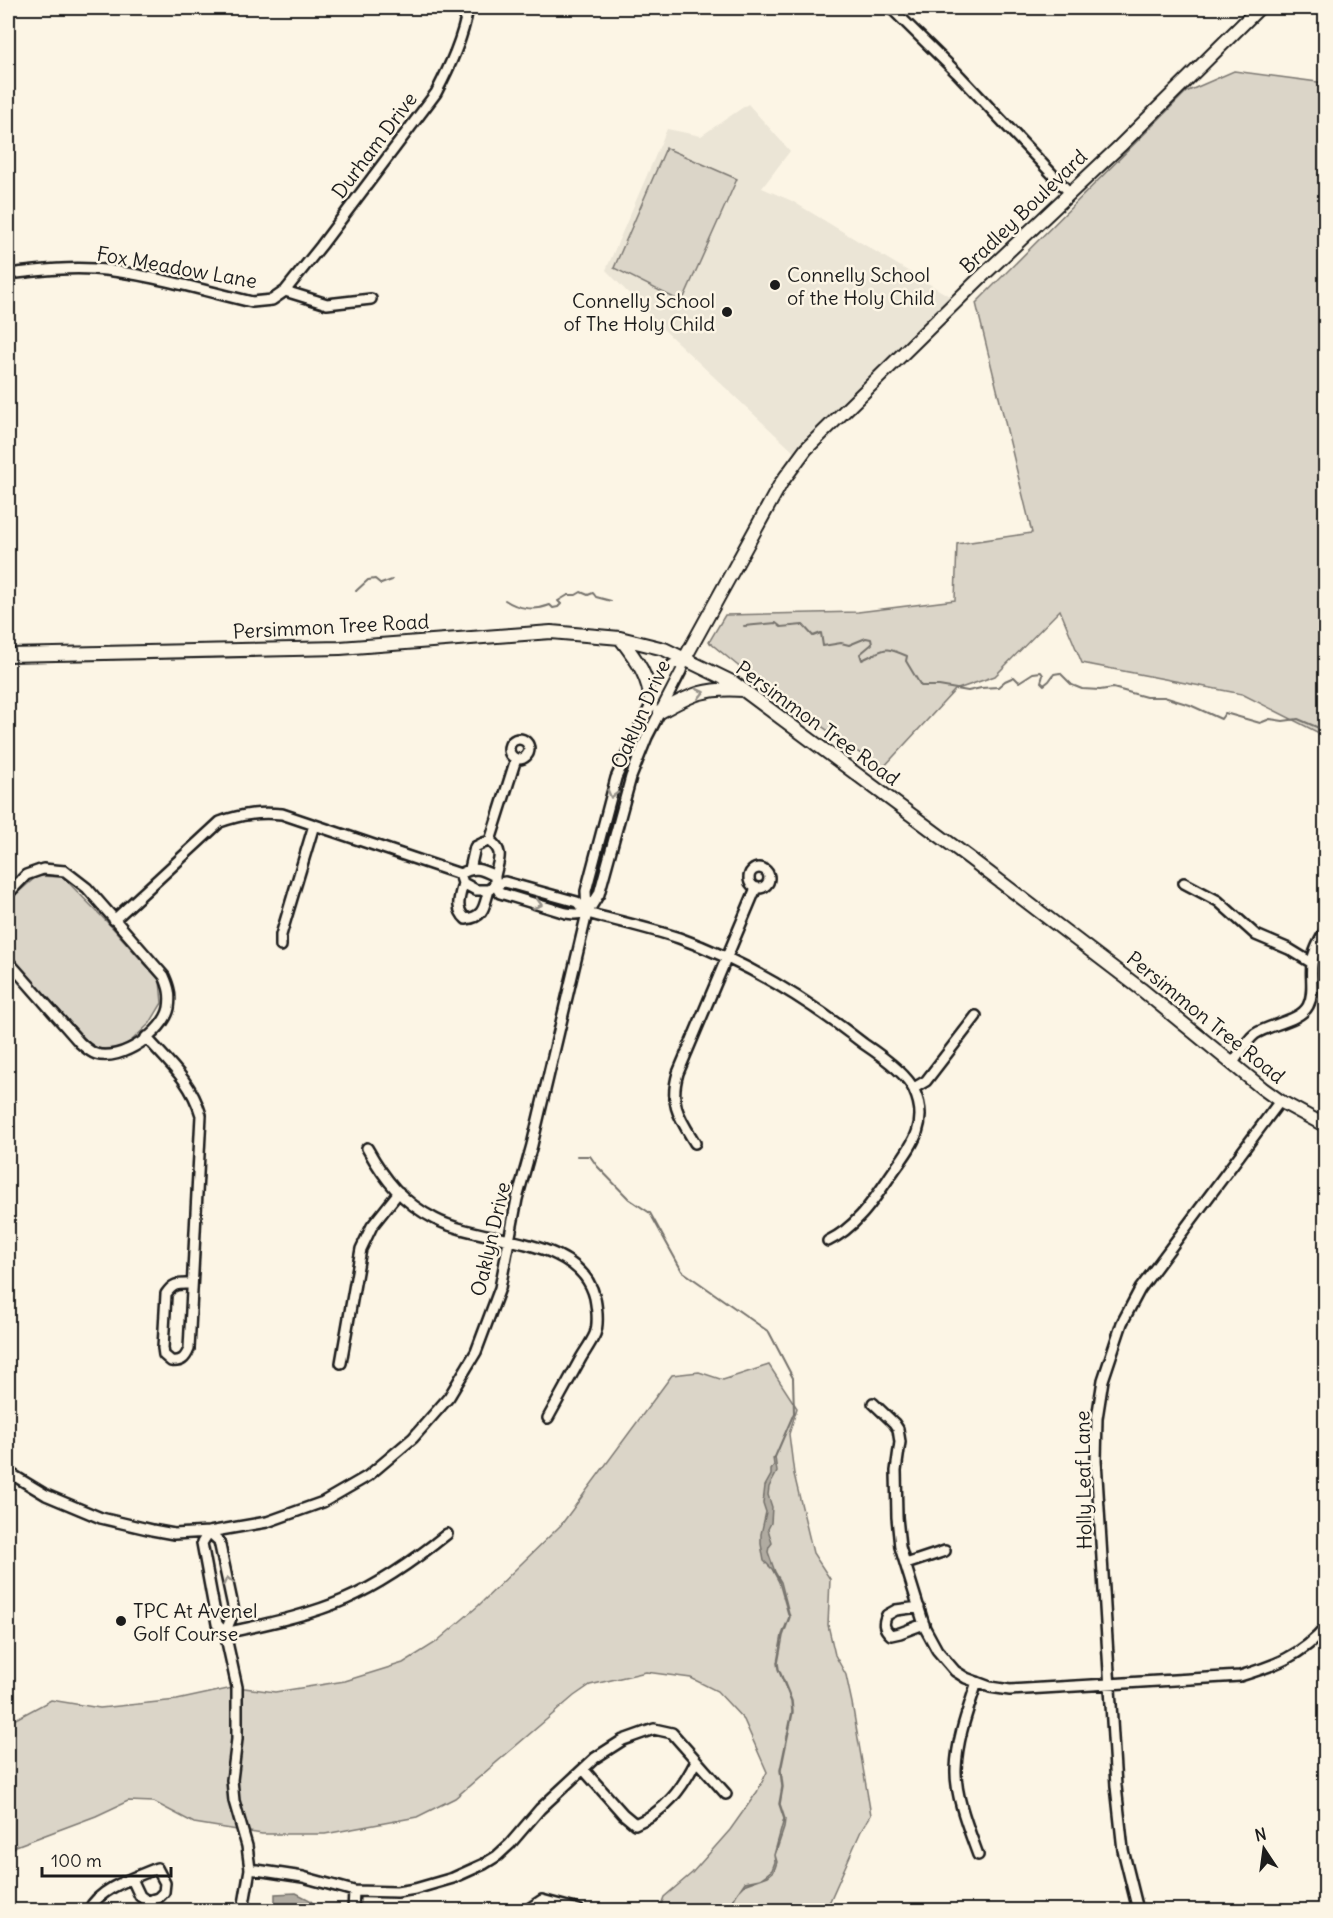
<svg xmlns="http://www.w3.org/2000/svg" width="1333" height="1918" font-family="Delius,sans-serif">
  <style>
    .built { fill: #ebe5d6 }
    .green { fill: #dbd5c8; stroke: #7c7872; stroke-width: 1.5 }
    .water { fill: #b0aba1; stroke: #75726c; stroke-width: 1.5 }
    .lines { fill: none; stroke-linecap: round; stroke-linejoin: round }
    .stream { stroke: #75726c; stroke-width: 2 }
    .minor-casing { stroke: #1c1c1c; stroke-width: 14 }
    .major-casing { stroke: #1c1c1c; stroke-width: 16 }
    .minor { stroke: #fcf5e5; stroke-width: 9 }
    .major { stroke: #fcf5e5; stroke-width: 12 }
    .oneway { stroke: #97938b }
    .poi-dot { fill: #1c1c1c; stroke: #fcf5e5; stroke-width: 2 }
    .labels { text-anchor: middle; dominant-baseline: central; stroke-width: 5; stroke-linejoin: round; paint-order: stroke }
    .street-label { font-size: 20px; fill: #1c1c1c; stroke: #fcf5e5 }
    .poi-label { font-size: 20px; fill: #1c1c1c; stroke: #fcf5e5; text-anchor: start }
  </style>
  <rect width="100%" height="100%" fill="#fcf5e5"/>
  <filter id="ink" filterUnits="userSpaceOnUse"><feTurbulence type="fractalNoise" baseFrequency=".0167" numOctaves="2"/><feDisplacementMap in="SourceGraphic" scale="12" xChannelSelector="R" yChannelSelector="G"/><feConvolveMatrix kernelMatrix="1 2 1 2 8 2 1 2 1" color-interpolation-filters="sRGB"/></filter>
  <g filter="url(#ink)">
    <!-- built -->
    <path class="built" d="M748,104L790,151L762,188L792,201L954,299L796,454L663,329L606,270L667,129L701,136Z"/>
    <!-- green -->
    <path class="green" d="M1234,71L1325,83V736L1242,694L1082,663L1060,610L995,676L955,690L882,769L748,674L709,642L725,615L858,612L955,600L957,544L1032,533L976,303L1186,92Z
      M666,148L737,179L682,302L614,268Z
      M37,876L63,877L111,926L160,981L162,1003L150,1023L130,1042L118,1048L100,1049L91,1045L8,955V904L14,896Z
      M769,1365L797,1408L789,1434L794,1474L813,1553L830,1579L828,1625L835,1655L846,1675L852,1703L871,1815L861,1831L826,1910H659L664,1897L692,1873L730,1830L757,1792L767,1772L744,1720L717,1691L691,1678L646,1672L590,1685L574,1696L455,1798L417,1817L325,1834H262L194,1823L154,1802L128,1801L96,1816L16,1846L8,1854V1723L51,1700L100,1708L177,1700L237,1687L275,1692L345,1681L403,1663L435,1643L478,1606L561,1525L672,1375L699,1372L723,1380Z"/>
    <!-- water -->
    <path class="water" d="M775,1457L777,1472L769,1487L768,1495L772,1507L771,1523L768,1529L772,1543L769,1547L768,1552L775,1572L781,1582L790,1617L783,1636L778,1663L779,1669L792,1701L793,1712L781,1770L783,1787L780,1804L785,1819L784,1828L775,1855L777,1862L774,1871L768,1876L746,1884L738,1892L728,1910H726L745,1882L760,1879L767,1874L772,1870L775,1862L774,1855L784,1819L779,1804L782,1787L780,1770L792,1712L791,1701L778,1669L777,1663L782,1635L789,1617L779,1582L772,1569L764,1561L761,1544V1534L766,1512L763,1503L765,1486L771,1475V1470L774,1465L773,1458Z
      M296,1893L310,1900L319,1910H285L275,1903V1894Z"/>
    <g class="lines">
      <!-- stream -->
      <path class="stream" d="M356,591L368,580L375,579L381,584L392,580
        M505,600C518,609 535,611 550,605L553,608L558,607L561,604L558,601L568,595H576L581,592L588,595L593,593L596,597L611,601
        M744,626L776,623L781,627L803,625L813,636L821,633L823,646L841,643L849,645L866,638L871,639L872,644L860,654L862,660C886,649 882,645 907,656L906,661L921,686H939L968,691L981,688L998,687L1005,681L1014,677L1019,682L1033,673L1041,672L1043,675L1041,682L1044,685L1049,681L1054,674L1060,673L1072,685L1082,689L1100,690L1113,688L1146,697H1164L1190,705L1221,719L1225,713L1260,723L1270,719L1283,721L1298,719L1326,731
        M577,1156H590L597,1166L629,1199L650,1213L682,1271L769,1332L793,1378L794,1413L775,1457"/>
      <defs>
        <path id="minor" d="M891,8L957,73L1070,193
          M8,274C36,271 65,267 94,269C147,273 201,290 252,302L272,300L285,291L327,304L371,299
          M285,291L321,246L436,93C450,66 463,38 468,8
          M509 749a10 10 0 1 1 20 0a10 10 0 1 1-20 0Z
          M490,841L516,759
          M490,841C505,852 498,860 495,876
          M749 878a10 10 0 1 1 20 0a10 10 0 1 1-20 0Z
          M470,869L475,847L483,843L490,841
          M460,874L463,883L476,890H489L495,884L505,882L577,902L587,913
          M463,883C460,897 454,908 466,919C485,917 484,905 489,890
          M1184,883L1218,901L1256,935L1289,949L1312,963
          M8,894L26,875L43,869L65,871L87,888L164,976C169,987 171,995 169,1008C164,1032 121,1062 96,1054C90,1052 85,1047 80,1043L8,961
          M587,913L599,894L631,777L647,737L681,671L685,658
          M114,920L220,822C242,814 259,812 282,814L460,874C475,866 481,869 495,876V884L500,893L566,913L574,914L587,913C617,921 649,928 679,938C747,962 808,1000 864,1044C879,1054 907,1074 914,1090C929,1122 914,1143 895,1169C876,1196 859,1226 828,1241
          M281,946V935L314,825
          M146,1037C169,1063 191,1081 201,1115L189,1349C185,1359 181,1362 171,1361L164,1355L163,1348L166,1294C174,1282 179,1284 192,1284
          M1232,1064C1239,1055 1246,1041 1255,1034C1270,1024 1300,1021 1308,1006C1315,993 1310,977 1312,964C1313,951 1320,940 1326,929
          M914,1088L926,1081L976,1016
          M695,1143C679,1117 669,1104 678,1073L756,888
          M367,1148C385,1180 402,1202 435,1219C482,1244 580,1235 595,1298C597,1309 599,1323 595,1334C591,1343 585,1351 581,1358C570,1378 559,1398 548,1418
          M341,1363L361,1249L372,1226L399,1192
          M873,1403L894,1423L898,1429L900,1442L896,1471L897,1517L900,1547L925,1628L937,1650L955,1671L966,1678L990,1687L1010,1690L1240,1676C1273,1666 1302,1656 1326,1627
          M8,1472L46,1495L101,1518L152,1530L174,1534L209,1532L267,1522L323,1502L368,1476L413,1438L449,1397L476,1352L500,1288L517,1199L532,1145L587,913L586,891L616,778L636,734L672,665L685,658
          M906,1564L945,1551
          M919,1607L896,1610L887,1615C883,1623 883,1628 891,1635L900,1633L924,1624
          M225,1633L234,1611L219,1541L209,1532L202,1543L217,1624L225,1633L237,1687V1739L232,1780L234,1801L247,1846L250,1869L243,1910
          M225,1633C266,1624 307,1616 346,1599C383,1583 416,1559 447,1534
          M977,1682C968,1710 957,1738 956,1769C955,1796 969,1830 978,1855
          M583,1769L623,1814L635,1824C665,1812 682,1789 696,1761
          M250,1869L303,1877L354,1891L397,1892L415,1889L453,1878L484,1864L497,1856L510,1844L540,1809L595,1758L623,1740L654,1729L672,1733L726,1794
          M89,1910C99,1888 136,1877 157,1868L165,1883L164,1892L158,1898L147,1901L140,1896L132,1879
          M353,1910L354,1891
          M531,1910L530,1908L542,1900L579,1910
          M1138,1910L1123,1850L1116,1786L1096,1460L1097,1418L1103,1380L1122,1323L1140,1289L1280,1101"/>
        <path id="major" d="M620,638C636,659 650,677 651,705
          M8,655L340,648L551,632L620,638L664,649L734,683L968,857L1141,989L1262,1088L1280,1101L1326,1126
          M685,658L781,483L806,449L978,280L1120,146L1259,8
          M660,712C692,694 706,687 744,690"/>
      </defs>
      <!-- minor casing -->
      <use href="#minor" class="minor-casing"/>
      <!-- major casing -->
      <use href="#major" class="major-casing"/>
      <!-- minor -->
      <use href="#minor" class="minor"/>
      <!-- major -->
      <use href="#major" class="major"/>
    </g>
    <!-- one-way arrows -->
    <defs><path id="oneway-chevron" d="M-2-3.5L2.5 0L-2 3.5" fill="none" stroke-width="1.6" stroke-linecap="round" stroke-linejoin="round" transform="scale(1.5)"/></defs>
    <g class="oneway">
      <use href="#oneway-chevron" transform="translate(700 693) rotate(-13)"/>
      <use href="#oneway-chevron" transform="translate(612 794) rotate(105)"/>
      <use href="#oneway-chevron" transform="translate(538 904) rotate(16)"/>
      <use href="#oneway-chevron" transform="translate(228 1581) rotate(-102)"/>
    </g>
  </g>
  <!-- markers -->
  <g class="poi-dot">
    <circle cx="775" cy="285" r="6"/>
    <circle cx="727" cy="312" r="6"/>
    <circle cx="121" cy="1621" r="6"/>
  </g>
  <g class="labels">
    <!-- street labels -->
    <g class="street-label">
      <text transform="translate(374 145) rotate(-53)">Durham Drive</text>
      <text transform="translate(1023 211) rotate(-44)">Bradley Boulevard</text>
      <text transform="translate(177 267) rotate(10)">Fox Meadow Lane</text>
      <text transform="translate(331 626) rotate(-3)">Persimmon Tree Road</text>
      <text transform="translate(640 714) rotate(-66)">Oaklyn Drive</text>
      <text transform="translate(818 723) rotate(36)">Persimmon Tree Road</text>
      <text transform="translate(1206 1017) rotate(39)">Persimmon Tree Road</text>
      <text transform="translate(490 1239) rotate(-77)">Oaklyn Drive</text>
      <text transform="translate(1083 1480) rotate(-91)">Holly Leaf Lane</text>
    </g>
    <!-- poi labels -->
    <g class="poi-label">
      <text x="787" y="274">Connelly School<tspan x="787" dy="23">of the Holy Child</tspan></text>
      <text x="715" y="300" text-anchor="end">Connelly School<tspan x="715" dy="23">of The Holy Child</tspan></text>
      <text x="133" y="1610">TPC At Avenel<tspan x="133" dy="23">Golf Course</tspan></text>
    </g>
  </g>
  <!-- margin -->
  <rect width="1333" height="1918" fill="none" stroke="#fcf5e5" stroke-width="30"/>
  <rect x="15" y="15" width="1303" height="1888" fill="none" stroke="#1c1c1c" stroke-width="2" filter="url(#ink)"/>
  <!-- north arrow -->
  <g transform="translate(1264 1849) rotate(347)" stroke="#fcf5e5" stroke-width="4.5" paint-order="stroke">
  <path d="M0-4.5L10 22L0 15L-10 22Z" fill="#1c1c1c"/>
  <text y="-9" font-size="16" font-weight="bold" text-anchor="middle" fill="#1c1c1c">N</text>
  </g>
  <!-- scale -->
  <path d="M42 1867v9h129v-9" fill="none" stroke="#1c1c1c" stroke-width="3"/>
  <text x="51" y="1867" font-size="18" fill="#1c1c1c" stroke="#fcf5e5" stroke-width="4.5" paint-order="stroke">100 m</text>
</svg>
